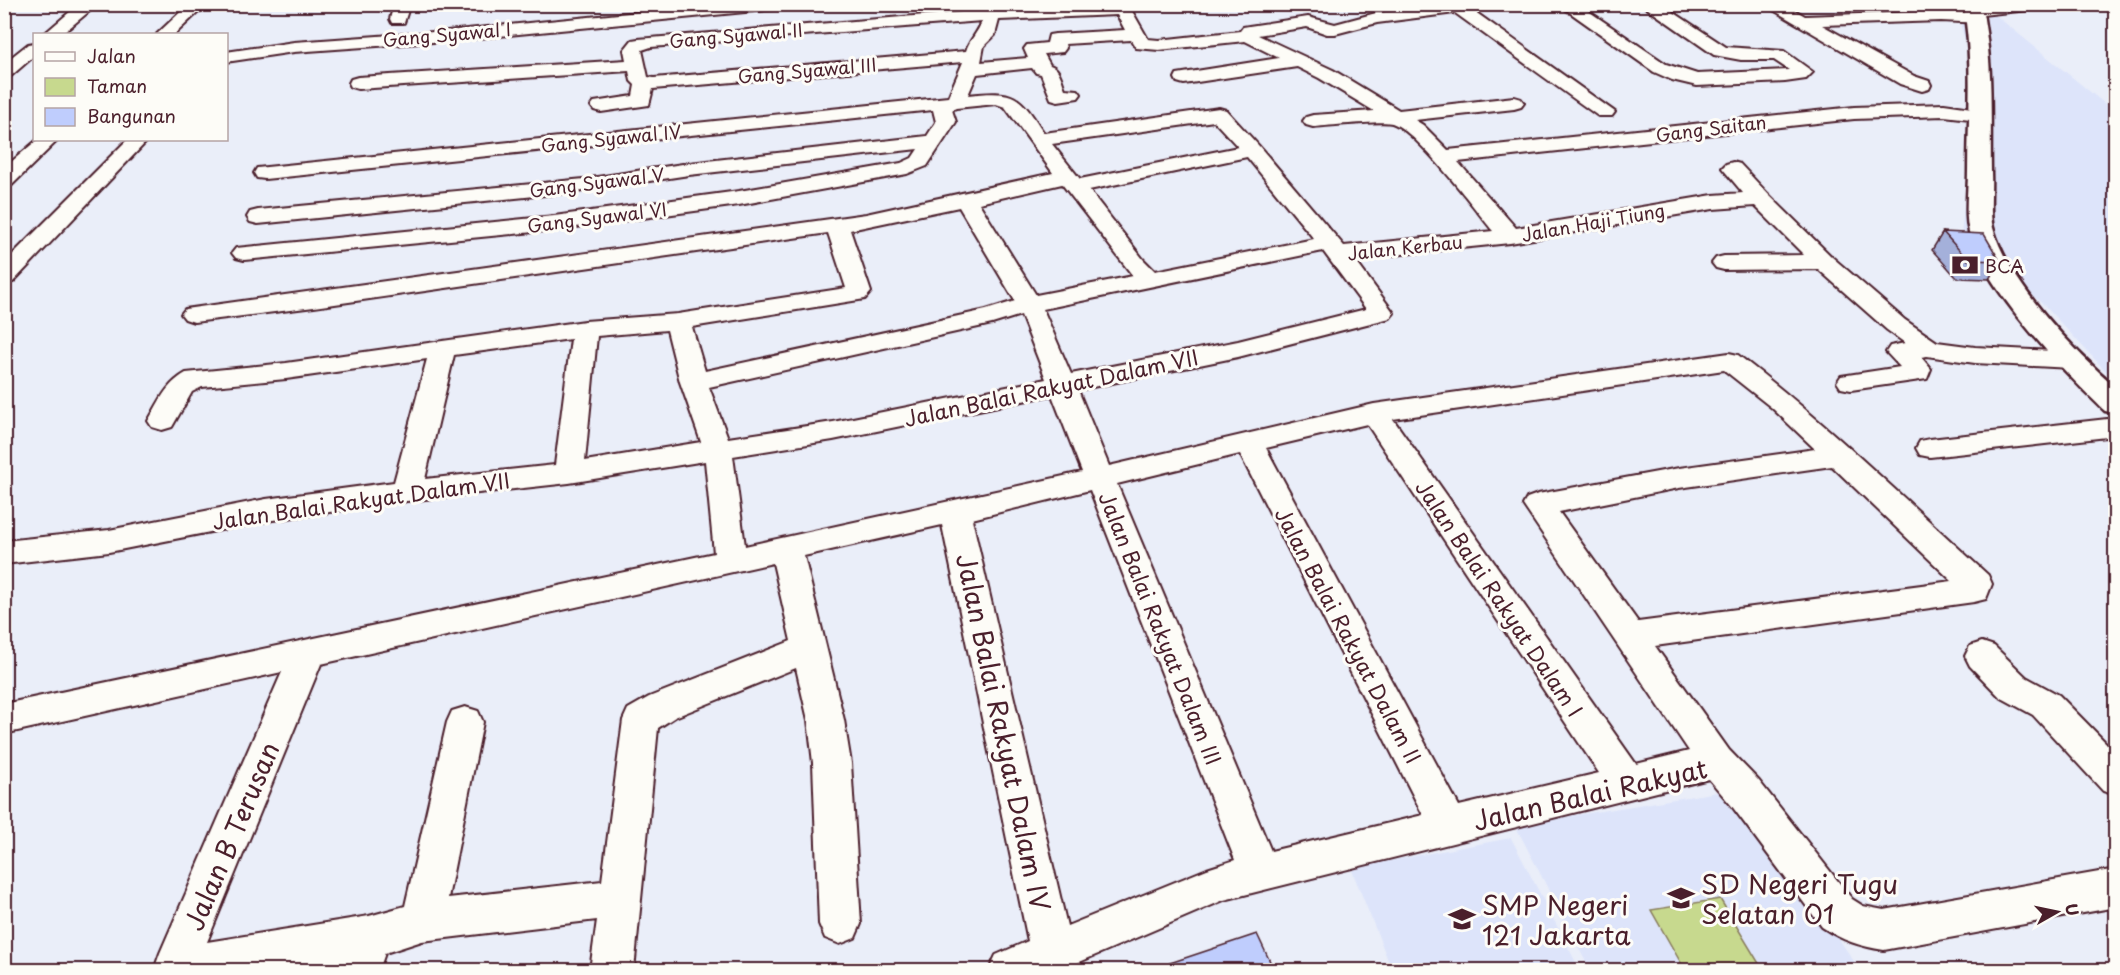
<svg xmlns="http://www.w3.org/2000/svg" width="2120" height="975" font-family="'Playpen Sans',sans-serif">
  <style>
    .built { fill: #dde4fa }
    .green { fill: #c7d98e; stroke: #887c5c; stroke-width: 1.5 }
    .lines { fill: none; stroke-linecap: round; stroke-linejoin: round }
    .minor-casing { stroke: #4a1f2b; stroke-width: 4 }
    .secondary-casing { stroke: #4a1f2b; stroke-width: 5 }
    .minor { fill: #fdfcf7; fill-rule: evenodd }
    .secondary { fill: #fdfcf7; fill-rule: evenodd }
    .wall { fill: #a4b0da; stroke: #4a1f2b; stroke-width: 1.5 }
    .building { fill: #bfcdfd; stroke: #4a1f2b; stroke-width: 1.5 }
    .labels { text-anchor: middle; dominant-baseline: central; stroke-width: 6; stroke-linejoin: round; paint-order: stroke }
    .far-street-label { font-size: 18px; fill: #4a1f2b; stroke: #fdfcf7 }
    .far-poi-label { font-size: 18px; fill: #4a1f2b; stroke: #fdfcf7; text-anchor: start }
    .street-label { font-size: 21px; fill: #4a1f2b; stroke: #fdfcf7 }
    .near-street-label { font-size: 26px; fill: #4a1f2b; stroke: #fdfcf7 }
    .near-poi-label { font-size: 26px; fill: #4a1f2b; stroke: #fdfcf7; text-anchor: start }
  </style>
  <rect width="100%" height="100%" fill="#eaeef9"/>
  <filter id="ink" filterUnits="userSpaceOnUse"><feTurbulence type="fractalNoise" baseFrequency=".0167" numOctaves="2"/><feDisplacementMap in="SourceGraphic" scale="12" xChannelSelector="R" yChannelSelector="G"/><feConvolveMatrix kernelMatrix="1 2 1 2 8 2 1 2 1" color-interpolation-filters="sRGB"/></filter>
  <g filter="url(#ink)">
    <!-- built -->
    <path class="built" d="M1994,14L2115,112V381L2044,305L1961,237L1976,81L1958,15Z
      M1736,789L1860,970H1590L1515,825Z
      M1511,838L1580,970H1392L1351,868Z"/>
    <!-- green -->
    <path class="green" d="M1720,899L1763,970H1685L1651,910Z"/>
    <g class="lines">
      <defs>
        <path id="minor" d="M79,4H98L62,34H44Z
          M189,4H207L175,34H157Z
          M394,4H410L404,23H392L390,19Z
          M719,4H783L775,9L447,41L294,52L226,62V52L294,42L447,31Z
          M988,4H1004L1002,10L1128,4L1148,39L1159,40L1240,31L1243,27L1249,26L1308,17L1335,24L1376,13L1464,4L1615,112L1612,116H1598L1455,13L1377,23L1335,34H1327L1307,27L1258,35L1333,70L1399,110L1514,97L1521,99L1524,103L1521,107L1514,109L1415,120L1423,125L1448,150L1854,107L1944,104L1986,110L1989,114L1986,118L1979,120L1944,116L1854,119L1458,162L1516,228L1713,195L1743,193L1722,168L1726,164L1733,162L1740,164L1768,194L1832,257L1905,320L1937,342L1975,347L2071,352L2080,354L2084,360L2080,366L2071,368L1975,363L1927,356L1921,357L1931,369L1927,379L1851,390L1841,388L1837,382L1841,376L1900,367L1886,352L1890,346L1905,343L1887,330L1818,269L1724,270L1716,268L1712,263L1716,258L1724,256L1804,255L1755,206L1713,209L1510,243L1354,259L1394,313L1390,318L1238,357L1078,390L1109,466L1374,404L1729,353L1738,355C1827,423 1905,500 1988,575L1992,584L1986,599L1974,602L1655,646L1729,750L1759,781L1852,899L1863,906L1884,910L2116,869V907L1884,950C1860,946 1843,941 1822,927L1731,805L1709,779L1224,900L1061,970H989L996,955L1028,941L942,525L804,556L844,720L851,763L861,924L855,938L840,944L825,938L819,924L813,763L808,720L796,668L675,717L658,728L634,970H590L597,920L422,941L385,953L379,970H335L338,963L290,970H154L160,953L282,672L4,734V704L714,553L705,461L569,483L407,501L266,521L109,552L4,564V541L109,530L266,499L394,482L427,359L286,379L202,387L192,392L172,427L162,430L152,427L148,421C160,401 165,385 186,373L286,363L585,321L678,314L846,288L828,233L314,307L194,322L185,319L181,314L185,309L866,214L1053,173L1005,107L996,104L956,108L952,110L956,122L927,166L907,174L739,205L554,230L244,260L236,258L232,253L236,248L554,216L739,191L901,163L912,158L918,149L689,175L584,191L258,224L250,222L247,217L250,212L258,210L584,179L689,163L927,136L936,122L933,110L265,179L257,178L254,173L257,168L948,97L963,62L653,89L649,105L601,112L594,110L591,106L594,102L633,96L635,85L631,81L629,71L358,89L351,87L349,83L351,79L358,77L626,60L624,50L632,40L638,39L986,10ZM1117,15L1125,30L1055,34L1049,35L1047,43L1027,45L1024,49L1028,58L981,62L984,46L995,35L999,20ZM982,21C978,33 969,40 966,51L654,78L648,77L642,50L651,47ZM1131,40L1136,48L1159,50L1245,41L1279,58L1177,74L1175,78L1177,82L1184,84L1297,67L1319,78L1374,111L1313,115L1306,117L1303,121L1306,125L1313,127C1327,126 1382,120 1392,123C1417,131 1474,208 1493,231L1344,246L1259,146L1226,110L1219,108L1044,133C1019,94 1015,90 968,95L977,74L1032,68L1036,73L1041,74L1051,99L1058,101L1078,98L1081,94L1078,90L1065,89C1061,79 1060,68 1050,65L1044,54L1063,52L1066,48L1065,44ZM1214,121L1238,147L1080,179L1052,144ZM1247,157L1314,239L1155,271L1143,259L1089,190ZM1062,184L1133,276L1036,295L979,203ZM959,207L1015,301L986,310L705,371L692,327L865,299L871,292L850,230ZM1323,251L1366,309L1238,341L1071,374L1043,309ZM1021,315L1046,379L833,422L728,438L709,387L992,324ZM667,330L680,382L701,442L585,461L597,336ZM571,339L555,465L425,479L454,355ZM1724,370L1772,408L1815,449L1679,468L1538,494L1527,498L1523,505L1689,751L1636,764L1393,419ZM1052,395L1082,472L745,546L733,456L833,440ZM1367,424L1599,773L1459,806L1266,448ZM1240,454L1423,815L1271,851L1117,484ZM1832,466L1952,581L1638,622L1559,512L1679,488ZM1090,490L1235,860L1207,869L1067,926L972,519ZM773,563L791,641L649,697L628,709L623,720L602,881L448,898L483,722L478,711L465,707L452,711L447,722L405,906L369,916L207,942L321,664Z
          M1558,4H1578L1666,64L1697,74L1789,70L1774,60H1741L1714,55L1641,4H1661L1726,47L1784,51L1813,72L1806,79L1785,82L1697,86L1672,80L1654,72Z
          M1763,4H1784L1805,16L1941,11L1968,13L1967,11L1969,7L1975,6L2045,4L2037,9L1982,15L1984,19L1982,23L1941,21L1822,25L1914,76L1929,81L1931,85L1929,89L1922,91L1900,84Z
          M34,43V56L11,76L4,77V63L28,44Z
          M37,140H58L12,185L4,186V168Z
          M127,140H148L13,282L4,284V263Z
          M2116,418V436L1930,457L1920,455L1916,448L1920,441L1930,439Z
          M1982,642L1994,646L2026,677L2059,695L2116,753V795L2103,791L2033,715L2000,697L1970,666L1965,656L1970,646Z"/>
        <path id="secondary" d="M1963,4H1981C1994,63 1990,115 1991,173C1992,191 1989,212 1993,228C2008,282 2074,351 2116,387V413L2105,411C2065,373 1977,281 1968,227C1965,210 1968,189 1968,172C1968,114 1974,62 1963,4Z"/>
      </defs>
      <!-- minor casing -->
      <use href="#minor" class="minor-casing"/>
      <!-- secondary casing -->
      <use href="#secondary" class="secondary-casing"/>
      <!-- minor -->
      <use href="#minor" class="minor"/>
      <!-- secondary -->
      <use href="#secondary" class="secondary"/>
    </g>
    <!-- wall -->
    <path class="wall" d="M1943,232L2000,261L1989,279L1957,278L1932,250Z
      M1170,963L1274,970H1169Z"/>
    <!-- building -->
    <path class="building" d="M1943,232L1984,234L2000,261L1968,260Z
      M1257,934L1274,970H1173L1170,963Z"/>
  </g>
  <!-- icons -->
  <defs>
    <symbol id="bank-bare" viewBox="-9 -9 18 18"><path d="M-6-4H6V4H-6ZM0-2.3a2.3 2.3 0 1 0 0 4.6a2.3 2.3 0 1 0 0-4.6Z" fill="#4a1f2b" stroke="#fdfcf7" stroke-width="2.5" paint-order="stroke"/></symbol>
    <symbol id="school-bare" viewBox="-9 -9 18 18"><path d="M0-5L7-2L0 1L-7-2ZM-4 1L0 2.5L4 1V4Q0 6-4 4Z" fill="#4a1f2b" stroke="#fdfcf7" stroke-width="2.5" paint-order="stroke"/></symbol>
  </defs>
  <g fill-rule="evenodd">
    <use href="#bank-bare" x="1946" y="246" width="38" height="38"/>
    <use href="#school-bare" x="1662" y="879" width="38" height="38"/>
    <use href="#school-bare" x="1443" y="900" width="38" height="38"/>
  </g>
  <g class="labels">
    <!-- far-street labels -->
    <g class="far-street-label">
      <text transform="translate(447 34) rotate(-5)">Gang Syawal I</text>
      <text transform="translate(736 35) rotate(-5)">Gang Syawal II</text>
      <text transform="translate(807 70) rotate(-5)">Gang Syawal III</text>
      <text transform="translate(1711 128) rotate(-7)">Gang Saitan</text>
      <text transform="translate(611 138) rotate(-6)">Gang Syawal IV</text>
      <text transform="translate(597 182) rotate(-7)">Gang Syawal V</text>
      <text transform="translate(597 217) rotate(-7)">Gang Syawal VI</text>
      <text transform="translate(1593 222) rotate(-10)">Jalan Haji Tiung</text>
      <text transform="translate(1405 247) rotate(-6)">Jalan Kerbau</text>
    </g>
    <!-- far-poi labels -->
    <g class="far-poi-label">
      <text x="1985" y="265">BCA</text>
    </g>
    <!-- street labels -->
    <g class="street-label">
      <text transform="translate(1051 387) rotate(-12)">Jalan Balai Rakyat Dalam VII</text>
      <text transform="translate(361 500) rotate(-8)">Jalan Balai Rakyat Dalam VII</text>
      <text transform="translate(1500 598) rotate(56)">Jalan Balai Rakyat Dalam I</text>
      <text transform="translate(1161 628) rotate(68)">Jalan Balai Rakyat Dalam III</text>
      <text transform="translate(1349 635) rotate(62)">Jalan Balai Rakyat Dalam II</text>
    </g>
    <!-- near-street labels -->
    <g class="near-street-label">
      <text transform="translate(1004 732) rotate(78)">Jalan Balai Rakyat Dalam IV</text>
      <text transform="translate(1590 794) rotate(-13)">Jalan Balai Rakyat</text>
      <text transform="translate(231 836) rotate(-67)">Jalan B Terusan</text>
    </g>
    <!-- near-poi labels -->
    <g class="near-poi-label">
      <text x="1701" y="883">SD Negeri Tugu<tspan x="1701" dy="30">Selatan 01</tspan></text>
      <text x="1482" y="904">SMP Negeri<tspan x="1482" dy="30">121 Jakarta</tspan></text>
    </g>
  </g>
  <!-- margin -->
  <rect width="2120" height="975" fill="none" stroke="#fdfcf7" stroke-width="24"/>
  <rect x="12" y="12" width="2096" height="951" fill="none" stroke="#4a1f2b" stroke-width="2" filter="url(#ink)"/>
  <!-- legend -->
  <rect x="33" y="33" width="195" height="108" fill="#fdfcf7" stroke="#b5a4a5" stroke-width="1.5"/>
  <rect x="45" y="52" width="30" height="9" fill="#fdfcf7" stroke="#b5a4a5" stroke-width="1.5"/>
  <text x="87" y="63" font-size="18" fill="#4a1f2b">Jalan</text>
  <rect x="45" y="78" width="30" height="18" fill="#c7d98e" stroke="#b5a4a5" stroke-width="1.5"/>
  <text x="87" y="93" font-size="18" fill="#4a1f2b">Taman</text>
  <rect x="45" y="108" width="30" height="18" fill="#bfcdfd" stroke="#b5a4a5" stroke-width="1.5"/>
  <text x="87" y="123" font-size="18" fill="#4a1f2b">Bangunan</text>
  <!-- north arrow -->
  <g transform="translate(2057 912) rotate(81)" stroke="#fdfcf7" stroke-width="4.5" paint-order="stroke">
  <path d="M0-4.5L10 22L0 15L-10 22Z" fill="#4a1f2b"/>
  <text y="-9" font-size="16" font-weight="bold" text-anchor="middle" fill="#4a1f2b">U</text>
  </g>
</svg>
